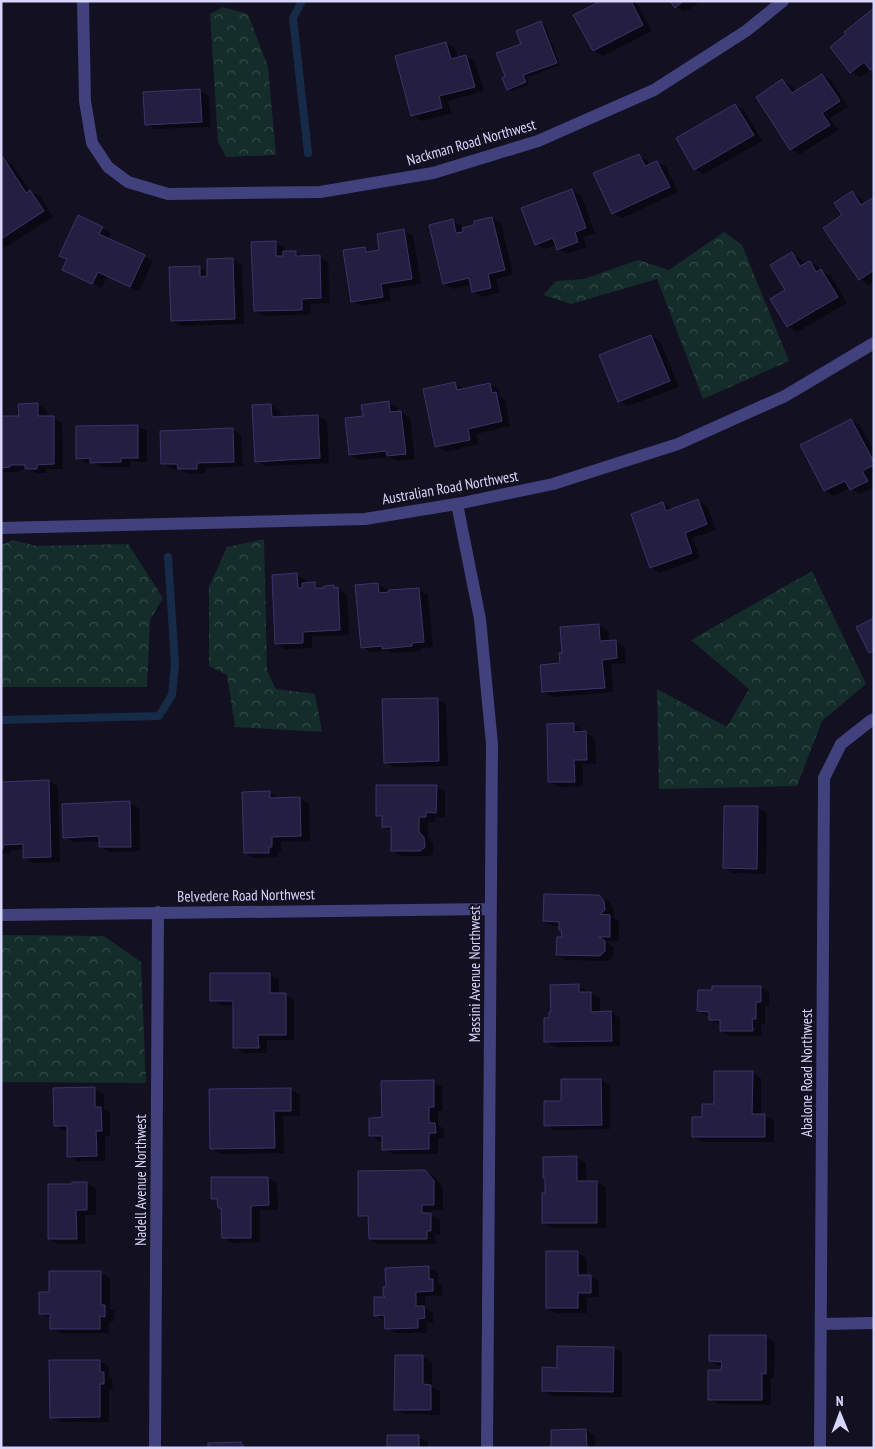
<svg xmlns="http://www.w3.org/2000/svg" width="875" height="1449" font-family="'PT Sans Narrow',sans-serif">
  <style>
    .forest { fill: url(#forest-crowns) }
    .shadow { fill: #0007 }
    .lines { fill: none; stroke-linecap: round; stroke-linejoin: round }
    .stream { stroke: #152b48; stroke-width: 8 }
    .building { fill: #241e41; stroke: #3c336b }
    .minor { stroke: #40417d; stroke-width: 12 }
    .labels { text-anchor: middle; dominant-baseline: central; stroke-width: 4; stroke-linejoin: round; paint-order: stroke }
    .street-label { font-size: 15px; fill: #d9d6fb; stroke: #131022 }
  </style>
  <defs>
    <pattern id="forest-crowns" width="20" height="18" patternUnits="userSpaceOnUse" patternTransform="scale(1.25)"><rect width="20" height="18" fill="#142c2a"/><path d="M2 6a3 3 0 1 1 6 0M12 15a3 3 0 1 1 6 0" fill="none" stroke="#364a4a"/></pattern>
  </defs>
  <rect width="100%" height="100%" fill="#131022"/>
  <!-- forest -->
  <path class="forest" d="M223,7L248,14L268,67L276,155L226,157L218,142L210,14Z
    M724,232L742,245L789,361L703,399L657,279L571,304L543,295L556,281L584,279L638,260L669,270Z
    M264,539L267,670L276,689L315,694L322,732L235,727L227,675L209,666V587L227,547Z
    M13,540L36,546L128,544L163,598L150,620L147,687H1V545Z
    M812,571L866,684L822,721L797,786L659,789L657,689L727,727L749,689L691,640Z
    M1,935L104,936L141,962L146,1083L1,1082Z"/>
  <!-- shadow -->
  <path class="shadow" d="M597,1H636L652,31L603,56L593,51L598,3Z
    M672,1H701L685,12L676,7Z
    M874,10V71L871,69L860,77L851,72Z
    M541,22L545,25L560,65L527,77L529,85L512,91L508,89L523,45Z
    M446,43L455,48L458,59L466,56L475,62L484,91L448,101L451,113L422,121L412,115Z
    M822,75L831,80L848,107L830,118L838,130L800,154L791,149L782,81L792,86L796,92Z
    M200,91L209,96L211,127L155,129L146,124Z
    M735,105L744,110L762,141L704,174L695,169Z
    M639,156L648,161L650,165L657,162L666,167L678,192L622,218L613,213Z
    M3,158L12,164L30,191L40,196L53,217L1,250V159Z
    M572,190L581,195L595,233L583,237L587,247L567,254L558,249L557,245L545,249L536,244Z
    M852,193L861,198L865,204L874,198V281L869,285L860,279L844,216Z
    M492,218L501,223L513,274L496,279L500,292L483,297L473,291L472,284L454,289L444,284L453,221L462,226L463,229L476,226Z
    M102,228L111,233L108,239L153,261L139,291L107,276L102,288L64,270Z
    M404,231L413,236L421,284L389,289L391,301L361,306L352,301L365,248L372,253L381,251Z
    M276,243L285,248V252H296L304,257L319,256L328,262L330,303L310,304L311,314L264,316L255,311Z
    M792,254L801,259L805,265L810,262L819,267L821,271L831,276L847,303L797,332L788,327L787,290Z
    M232,259L242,265L244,324L181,326L172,321L200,268L208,273Z
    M651,336L660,341L679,387L628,406L619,401Z
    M455,384L465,389L490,384L499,389L500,396L505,399L510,426L476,434L479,444L446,452L437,446Z
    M389,402L398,408V413L401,412L410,418L415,459L397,461L389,457L359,460L350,455L364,417Z
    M38,405L47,410V418H53L62,423L63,469H46V473H36L30,470H19V472H1V417H20Z
    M271,405L280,411L281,418L317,416L327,421L329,463L266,466L256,461Z
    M851,420L860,425L874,451V474L871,476L874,482V487L860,494L850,488L834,496L825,491L802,445Z
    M137,426L147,431V462H130V467H101L93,463H87L77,458Z
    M232,429L241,435L243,466L205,468L206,473L188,474L179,469H172L163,464Z
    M698,501L707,506L716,530L693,538L700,558L660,573L651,567L663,504L672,509Z
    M297,575L306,580V584H315L325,590L333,587L347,594L349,635L312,636V648L285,649L276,644Z
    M378,584L387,590V593L419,590L428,595L433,647L421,648V651L392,653L388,651L371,652L362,647Z
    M599,625L608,631L609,642L615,641L625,647L626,663L611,664L613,692L552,697L543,692Z
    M437,699L446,704L448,766L394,767L385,762Z
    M574,725L583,730V733H586L595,738L596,764H583V786L559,787L550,782Z
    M49,781L58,786L60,862L33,863L24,857V849L11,850V853L1,854V783Z
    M436,786L445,791V817H435V822H428V838L433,843V852L430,856H401L392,851V831L383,826V819L377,816Z
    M269,792L278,797V799H300L309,804L310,841L281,842V851L278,852V857L254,858L245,853Z
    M129,803L139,808L140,851L109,852L100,847V841L74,842L64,837Z
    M758,807L767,813L766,874L733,873L724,868Z
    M599,896L609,902L613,907L614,916L612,917L619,921V941H606L614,948V956L609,961L567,960L557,955L563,938V931L560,926H553L544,921Z
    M270,975L279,980V995L285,994L294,1000V1040H267V1053H244L235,1047L234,1005H221L212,1000Z
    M578,986L588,991V993H591L600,998V1013L611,1012L620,1018V1046L555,1047L546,1041L551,1020Z
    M760,987L769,992V1006H765V1024H761V1036H730L721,1030V1025L710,1019V1016H708L698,1011Z
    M752,1072L761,1078V1116H765L774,1121V1142H702L693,1136L703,1118Z
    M600,1080L610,1086V1129L554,1130L545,1125L562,1102Z
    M433,1082L442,1087L443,1111H438V1125L444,1129V1138H438V1154H393L384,1149L383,1141H379L370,1135L383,1119Z
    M94,1089L104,1094V1110L110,1113V1136H105V1161H77L68,1156V1130L64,1131L55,1125Z
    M291,1089L300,1095V1116H283L284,1153L220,1154L211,1148Z
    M577,1158L586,1163V1182H597L606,1187V1228H553L543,1223L547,1194V1179L544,1178Z
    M425,1172L434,1177L443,1187V1210H431V1215L440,1220V1235H435L436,1244H379L370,1239V1221L360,1215Z
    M212,1178H268L277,1183L278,1210H260V1242L232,1243L223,1237V1210L219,1207V1202L212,1199Z
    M87,1183L96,1189V1215H85V1244H58L49,1239Z
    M578,1253L587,1258V1276H590L599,1281V1297H587V1313H556L547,1308Z
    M428,1268L438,1273V1283L442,1286V1296H425V1308L433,1313V1323H427V1333H395L386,1328L384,1320L375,1315L389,1298Z
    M101,1273L110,1278V1309L114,1311V1321H109V1333H60L51,1328V1318L41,1313L50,1293Z
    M765,1337L775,1342L774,1378H771V1405L718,1404L709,1399L723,1371V1366H719L710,1361Z
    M613,1348L622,1353V1397L552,1396L543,1391L558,1369Z
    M396,1356L423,1357L432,1362V1387L440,1391V1415L404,1414L395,1409Z
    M99,1361L109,1366V1376L112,1378L113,1389H109V1422H60L51,1417Z
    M586,1430L595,1436V1448H552Z
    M418,1437L428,1442V1448H388Z"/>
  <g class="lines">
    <!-- stream -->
    <path class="stream" d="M302,1L293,18L308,153
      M1,720L159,716L172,695L175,663L168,557"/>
  </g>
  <!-- building -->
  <path class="building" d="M596,1H631L643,25L593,51L573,15L597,3Z
    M670,1H684L675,8Z
    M874,8V68L870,70L864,62L850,73L830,47L846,34L844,32Z
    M541,21L557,63L523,75L526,82L507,90L502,78L505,76L496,53L521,44L516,31Z
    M446,42L451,59L466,55L475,87L439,96L442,108L411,116L395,56Z
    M822,74L840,101L822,113L830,125L790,150L756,97L782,79L792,93Z
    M200,89L202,122L145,125L143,92Z
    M735,104L754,135L694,170L676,138Z
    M639,154L645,166L657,161L670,187L612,214L593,173Z
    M3,157L26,193L30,190L44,211L1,239V158Z
    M572,189L586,228L575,232L578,242L557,250L553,238L535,245L521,208Z
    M852,191L861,205L874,197V270L859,280L823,228L842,215L834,203Z
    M78,215L103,227L99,234L145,255L130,287L98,272L92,284L62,270L67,259L59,256Z
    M492,217L505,270L488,274L491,288L472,292L469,278L443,284L429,225L453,219L456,233L463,232L462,228L474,225V221Z
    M404,229L412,279L381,284L383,297L351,302L343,250L365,247L366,252L379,250L377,234Z
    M276,241V256H283V251H296V256L320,255L321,298L302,299V310L254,311L251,242Z
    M792,252L800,266L810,261L816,272L821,269L838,297L787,327L770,299L785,290L770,265Z
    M233,258L235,319L171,321L169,267L200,266V277L207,276V259Z
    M651,335L670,381L618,402L599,355Z
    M455,382L457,390L490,383L492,393L496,392L502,421L468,429L470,440L435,447L423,389Z
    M389,401L390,412L401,411L406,454L387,456L386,451L349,455L345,418L363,416L361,405Z
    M38,403V416H54V464L37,465V469H25V465H10V467L1,468V416H19L18,404Z
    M271,404L272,417L318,415L320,458L255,462L252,405Z
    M851,419L874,462V465L862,471L868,481L850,490L845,481L824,491L800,445Z
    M138,425V458H121V462L90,463V458L76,459V426Z
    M233,428L234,462L197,463V469H178L177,464H161L160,431Z
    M698,499L707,524L685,533L692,553L650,568L631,514L663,502L666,511Z
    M297,573L298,588H302V583L315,582V588H324V586L334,585V588L338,587L340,630L303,632V643L275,644L272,575Z
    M378,583L379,593L389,592V590L419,588L424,642L412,643V646L382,649V646L361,648L355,585Z
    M874,618V651L869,653L856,627Z
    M599,624L600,641L616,640L617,658L602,660L605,688L542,692L540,665L560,663L559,653H562L560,627Z
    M438,698L439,761L384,763L382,699Z
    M574,723V732L586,731L587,760H574L575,782H548L547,724Z
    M49,780L51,857L23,858V844L3,845V849H1V782Z
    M376,785H437L436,813L426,812V817H419V832L424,837L425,847L420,851H391V827H382V816H376Z
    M270,791V798L300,797L301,836L272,837V847H269V853H244L242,792Z
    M130,801L131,847H99V836L63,838L62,804Z
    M724,806H758L757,869L723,868Z
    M544,894L599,895L604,901L605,910L600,914L610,915V937H599L605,941V951L600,956L556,955L557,937H562L561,930H559V922L543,921Z
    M210,973H270V993H286V1035H258L259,1048H233V1001H210Z
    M579,984V992H591V1012L611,1011L612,1041L544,1042V1018H549V1012H551L550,985Z
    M712,986H761V1002H756V1019H752L753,1031H720V1020H709V1012L697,1011L698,990H712Z
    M714,1071H753L752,1114H765V1137H692V1117H702V1104H714Z
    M561,1079H601L602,1125L544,1126V1101H561Z
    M434,1080V1107H429V1123H435L436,1133H429V1149L382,1150V1136H369V1118L382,1117L381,1081Z
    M95,1087V1107H101L102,1131H96L97,1156L67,1157V1126H54L53,1088Z
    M291,1088V1111H274L275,1148L210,1149L209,1089Z
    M577,1156V1181H597V1223H542V1193H545V1178H543V1157Z
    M425,1170L434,1181V1205H422V1213H431V1231H427V1239H369L368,1216H358V1171Z
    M211,1177H268L269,1205L251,1206V1238H222L221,1208H218L217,1199H211Z
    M72,1182H87V1210H76L77,1239H48V1184H72Z
    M546,1251H578V1275H591V1293H578V1308H546Z
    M429,1266V1279H433V1291L416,1292V1306H424L425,1318L418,1319V1328L385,1329L384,1315L374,1316V1297H385L383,1295V1287H386L385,1268Z
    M49,1271H101V1305H105V1317L100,1316V1329H50V1314H39V1292H49Z
    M709,1335H766V1374L762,1373V1400H708V1370H721L722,1362L709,1361Z
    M557,1346L614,1347L613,1392L542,1391V1367L557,1368Z
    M395,1355H423V1384L431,1385V1410H394Z
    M49,1360H100V1372H104V1384H100V1417L50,1418Z
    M586,1429L587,1448H597H551V1430Z
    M387,1435H419V1448H387Z
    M241,1442L244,1448H208V1443Z"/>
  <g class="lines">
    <!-- minor -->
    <path class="minor" d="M83,1L85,101L92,143L108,167L128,182L168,194L320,192L433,173L538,141L654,90L746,31L783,1
      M457,504L480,619L492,744L487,1448
      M1,528L365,519L462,503L553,484L678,444L785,396L874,343
      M1,915L490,909
      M821,1324L874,1323
      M155,1448L158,912
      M820,1448L824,778L841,744L869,722L874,719"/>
  </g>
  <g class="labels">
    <!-- street labels -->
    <g class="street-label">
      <text transform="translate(471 142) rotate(-16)">Nackman Road Northwest</text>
      <text transform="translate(450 487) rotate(-10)">Australian Road Northwest</text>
      <text transform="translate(246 895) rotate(-1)">Belvedere Road Northwest</text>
      <text transform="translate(474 974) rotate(-90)">Massini Avenue Northwest</text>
      <text transform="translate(806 1073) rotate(-90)">Abalone Road Northwest</text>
      <text transform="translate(140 1180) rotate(-90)">Nadell Avenue Northwest</text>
    </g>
  </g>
  <!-- border -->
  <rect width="875" height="1449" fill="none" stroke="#d9d6fb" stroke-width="5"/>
  <!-- north arrow -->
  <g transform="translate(840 1414) rotate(359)" stroke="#131022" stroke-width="4" paint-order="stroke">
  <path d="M0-4L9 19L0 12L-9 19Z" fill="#d9d6fb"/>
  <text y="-8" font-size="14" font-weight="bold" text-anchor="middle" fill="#d9d6fb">N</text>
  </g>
</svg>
